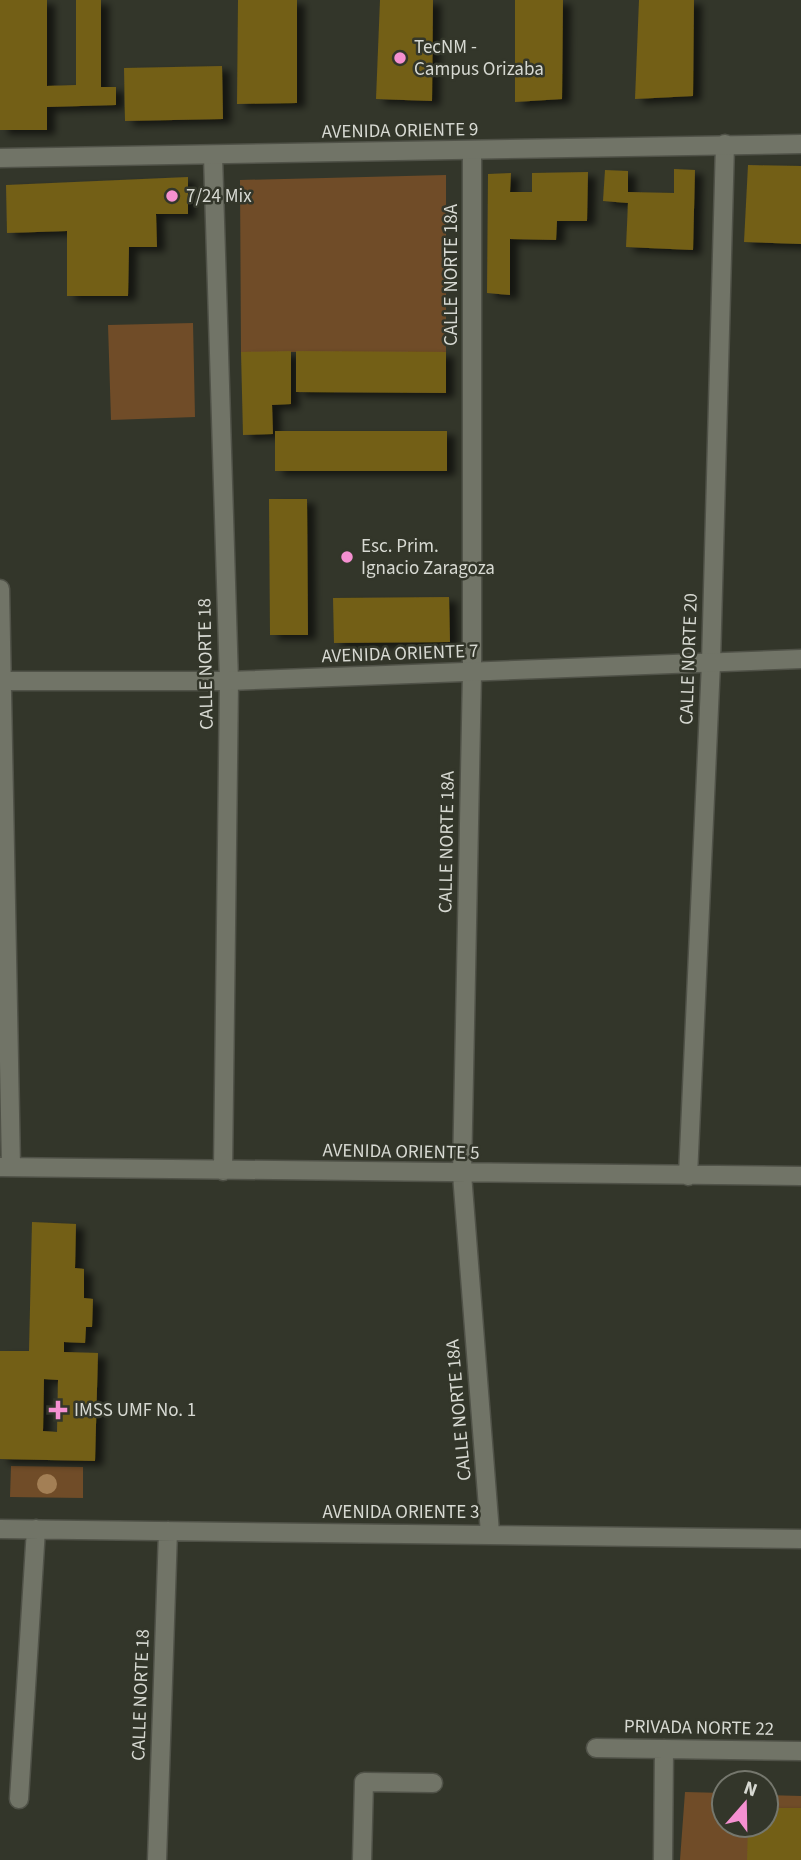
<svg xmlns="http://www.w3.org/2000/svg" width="801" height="1860" font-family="'Source Sans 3',sans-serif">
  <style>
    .green { fill: #704c28 }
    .building { fill: #735e17; fill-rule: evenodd; filter: url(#shadow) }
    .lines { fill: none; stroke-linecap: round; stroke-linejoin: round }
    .street-casing { stroke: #505248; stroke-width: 21 }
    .secondary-casing { stroke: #505248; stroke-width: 21 }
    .street { stroke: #717467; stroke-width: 18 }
    .secondary { stroke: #717467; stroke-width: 18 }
    .tree { fill: #a37f55 }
    .poi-dot { fill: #f590d1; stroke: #33362a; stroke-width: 2.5 }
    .labels { text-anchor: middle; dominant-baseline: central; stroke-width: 5; stroke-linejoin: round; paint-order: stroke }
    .poi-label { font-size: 19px; fill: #d7d9d2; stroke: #33362a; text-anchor: start }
    .street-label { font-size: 19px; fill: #d7d9d2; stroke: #33362a }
  </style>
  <defs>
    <filter id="shadow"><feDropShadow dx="8" dy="4.5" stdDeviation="3.5" flood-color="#0009"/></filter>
  </defs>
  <rect width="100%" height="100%" fill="#33362a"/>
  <!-- green -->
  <path class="green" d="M446,175V352H241L240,180Z
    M193,323L195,417L111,420L108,325Z
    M11,1466L83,1467V1498L10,1497Z
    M685,1792L724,1793V1825H766V1795L801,1796V1860H680Z"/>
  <!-- building -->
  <path class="building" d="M0,0H47V86L76,85V0H101V87H116V105L47,107V130H0Z
    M238,0H297V103L237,104Z
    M380,0H433L432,101L376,99Z
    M515,0H563L562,99L515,102Z
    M639,0H694L693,96L635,99Z
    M222,66L223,119L125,121L124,68Z
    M748,165L801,166V244L744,242Z
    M674,169L695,170L693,250L626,247L628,203L603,201L605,170L628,171V192L674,193Z
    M588,172L587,221H557L556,240L510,239V295L487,293L488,174L511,173L510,192H532V173Z
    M188,177V214H156L157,247H129L128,296H67V231L7,233L6,185Z
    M291,351V404L272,405L273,434L243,435L241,352Z
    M296,351L446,352V393L296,392Z
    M275,431H447V471H275Z
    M269,499H307L308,635H270Z
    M449,597L450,642L334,643L333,598Z
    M32,1222L76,1224L75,1268L84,1269V1298L93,1299L92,1327H86L85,1343L64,1342V1352L98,1353L95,1461L0,1459V1351H29ZM44,1379L58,1380L57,1432L43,1431Z
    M766,1808H801V1860H747L748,1825H766Z"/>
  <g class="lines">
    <defs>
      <path id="street" d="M472,150V673L462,1174L490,1533
        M213,156L229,681L223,1171
        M0,589L11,1167
        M0,1167L801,1176
        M688,1176L711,663L725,144
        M0,1529L801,1539
        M596,1748L801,1751
        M19,1799L36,1529
        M157,1860L168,1531
        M362,1860L364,1782L433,1783
        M663,1860L664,1749"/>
      <path id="secondary" d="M0,158L801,144
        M0,681H229L801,659"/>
    </defs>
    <!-- street casing -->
    <use href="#street" class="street-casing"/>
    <!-- secondary casing -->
    <use href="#secondary" class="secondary-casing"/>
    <!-- street -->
    <use href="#street" class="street"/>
    <!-- secondary -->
    <use href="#secondary" class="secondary"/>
  </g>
  <!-- trees -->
  <circle class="tree" cx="47" cy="1484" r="10"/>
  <!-- markers -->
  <g class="poi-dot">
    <circle cx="400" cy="58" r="7"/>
    <circle cx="172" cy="196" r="7"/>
    <circle cx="347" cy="557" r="7"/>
    <path d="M54.5 1399.5h7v7h7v7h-7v7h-7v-7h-7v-7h7z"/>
  </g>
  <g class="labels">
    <!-- poi labels -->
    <g class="poi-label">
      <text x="414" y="47">TecNM -<tspan x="414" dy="22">Campus Orizaba</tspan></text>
      <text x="186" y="196">7/24 Mix</text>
      <text x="361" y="546">Esc. Prim.<tspan x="361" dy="22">Ignacio Zaragoza</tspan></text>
      <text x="74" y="1410">IMSS UMF No. 1</text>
    </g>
    <!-- street labels -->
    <g class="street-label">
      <text transform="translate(400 131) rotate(-1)">AVENIDA ORIENTE 9</text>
      <text transform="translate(451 275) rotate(-90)">CALLE NORTE 18A</text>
      <text transform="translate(400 654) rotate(-2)">AVENIDA ORIENTE 7</text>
      <text transform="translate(689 659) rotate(-88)">CALLE NORTE 20</text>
      <text transform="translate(206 664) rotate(-91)">CALLE NORTE 18</text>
      <text transform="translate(447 842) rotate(-89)">CALLE NORTE 18A</text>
      <text transform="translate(401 1152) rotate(1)">AVENIDA ORIENTE 5</text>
      <text transform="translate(459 1410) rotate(-95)">CALLE NORTE 18A</text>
      <text x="401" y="1512">AVENIDA ORIENTE 3</text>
      <text transform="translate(141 1695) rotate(-88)">CALLE NORTE 18</text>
      <text transform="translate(699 1728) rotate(1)">PRIVADA NORTE 22</text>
    </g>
  </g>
  <!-- north arrow -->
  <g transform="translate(745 1804) rotate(20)"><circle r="33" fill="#33362a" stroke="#75776d" stroke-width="2"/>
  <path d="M0-5L12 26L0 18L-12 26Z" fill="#f590d1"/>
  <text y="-10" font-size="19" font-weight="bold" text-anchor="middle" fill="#d7d9d2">N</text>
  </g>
</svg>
